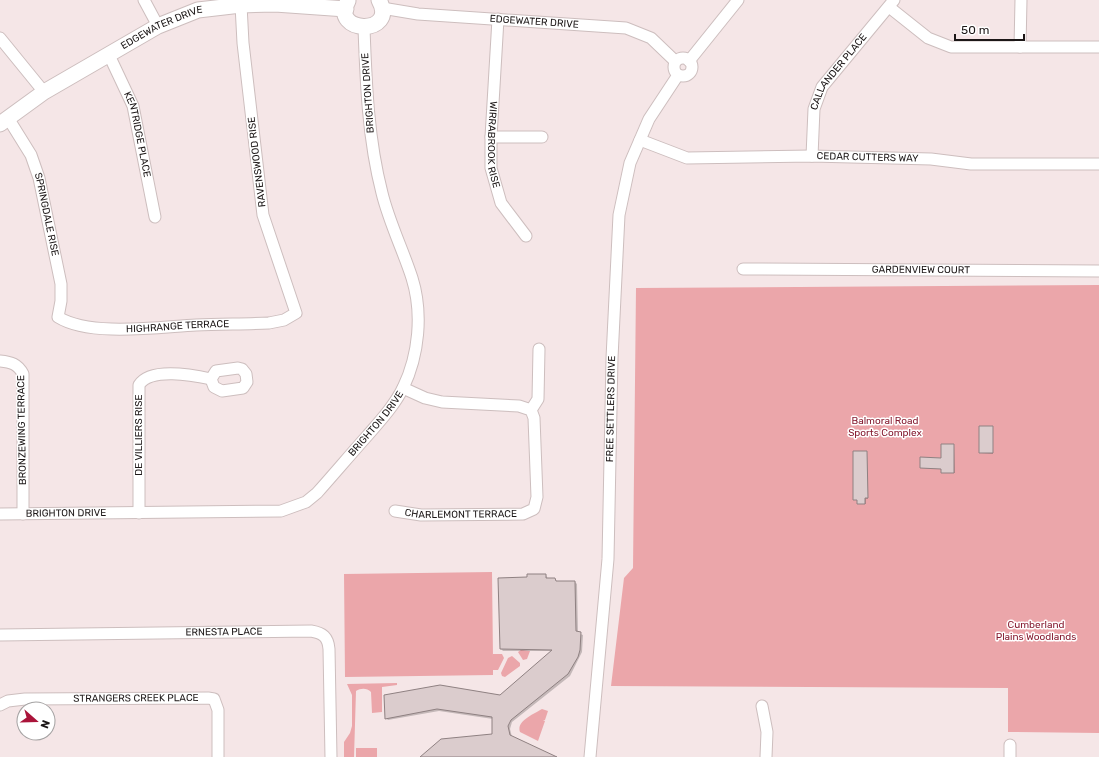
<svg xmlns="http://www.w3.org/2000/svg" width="1099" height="757" font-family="Rubik,sans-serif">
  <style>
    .green { fill: #eba6aa }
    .shadow { fill: #0003 }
    .building { fill: #dbcccd; stroke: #8f8182 }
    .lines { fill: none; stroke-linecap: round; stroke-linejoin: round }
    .street-casing { stroke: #cdbebe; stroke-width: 13 }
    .secondary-casing { stroke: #cdbebe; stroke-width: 17 }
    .street { stroke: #fff; stroke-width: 11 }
    .secondary { stroke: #fff; stroke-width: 15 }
    .labels { text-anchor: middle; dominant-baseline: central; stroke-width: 3; stroke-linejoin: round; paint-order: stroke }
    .street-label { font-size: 10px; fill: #1c1717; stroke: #fff }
    .park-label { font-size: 10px; fill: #851b30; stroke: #fff }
  </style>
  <rect width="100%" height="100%" fill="#f5e6e7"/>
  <!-- green -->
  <path class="green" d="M1099,285V733L1008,732V688L611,686L624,578L633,568L636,288Z
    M492,572L493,659V654H502L504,658L498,670H493V675L345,677L344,574Z
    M521,650L530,651L527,659L523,660L518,652Z
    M512,656L520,663V666L505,677L502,676L501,673L508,658Z
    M397,683V685L382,687V712L372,713L371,692C367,688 361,688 356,691L354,757H344V742L350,733L352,726V695L347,684Z
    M542,709L548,711L545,720H543L545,721L538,741L520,732C516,721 534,714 542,709Z
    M356,748H377V757H356Z"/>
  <!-- shadow -->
  <path class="shadow" d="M992,427L993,454L981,453H980Z
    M954,445L955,473H943L942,469L921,468L942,459Z
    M867,452L868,499H866V504H858V500L854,499Z
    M546,575L548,579H555L557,582H575L577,584L578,633L583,635L582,652L570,676L512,722L510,729L512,737L551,757H421L492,735L493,719L439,711L388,720L386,718L500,696L552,651H503L501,649L528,578Z"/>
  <!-- building -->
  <path class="building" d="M979,426H993V453H979Z
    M941,444H954V473H941V469L920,468V457L941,458Z
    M853,451H867L868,498H865V504H857V500H853Z
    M527,574H546V578H555L556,581H575L576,631L581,632L580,650L578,657L568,674L511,720L508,726L510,735L557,757H420L441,739L492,734V717L437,709L385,719L384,695L440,685L500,695L552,650L500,649L498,578L527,577Z"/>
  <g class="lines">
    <defs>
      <g id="street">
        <path d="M144,0L158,26"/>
        <path d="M889,7L928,38L951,47H1099"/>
        <path id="s1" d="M382,8L418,14L626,28L651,38L675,61"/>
        <path id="s2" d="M498,19L491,137V168L501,203L526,236"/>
        <path d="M0,38L44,92"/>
        <path d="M1020,47L1021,0"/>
        <path id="s3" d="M109,55L133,106L155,217"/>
        <circle cx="683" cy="67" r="9"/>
        <path d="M689,61L738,0"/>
        <path id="s4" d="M8,118L31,155L39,178L61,284V301L58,317C90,337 158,327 196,325C220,324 245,324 269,323L284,320L296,313L263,215L243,43L241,5"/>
        <path d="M491,137H542"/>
        <path id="s5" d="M640,140L687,158L812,156L931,159L971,164H1099"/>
        <path id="s6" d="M812,156L814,109L822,87L894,0"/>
        <path id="s7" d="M743,269L1099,271"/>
        <path d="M0,361C11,362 18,364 23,374V514"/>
        <path d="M238,368L242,369L246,374L247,382L243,388L222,391L214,387L211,379L216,371Z"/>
        <path d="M531,410L538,399L539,349"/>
        <path id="s8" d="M395,511L421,515L523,514L534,509L537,497L534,418L531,410L519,406L442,402L425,398L403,388"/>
        <path d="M139,513V385C150,367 193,375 211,379"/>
        <path id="s9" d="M0,514L281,511L306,502L317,493C334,474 350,455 367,436C380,421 394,406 403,388C419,355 423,313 412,278C403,250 389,222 382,193C368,139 366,83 364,28"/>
        <path id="s10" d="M0,635L311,631C323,633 328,637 329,649L331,757"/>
        <path id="s11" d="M0,705L8,701L25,699L208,698L214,699L218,710V757"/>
        <path d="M762,706L767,732L766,757"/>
        <path d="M1010,745V757"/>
        <path id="s12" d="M590,757L608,559L612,358L619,215L630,163L649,119L678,75"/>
      </g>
      <g id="secondary">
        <path d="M348,1C329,34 399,36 379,0"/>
        <path id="s13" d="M0,124L44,92L158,26L198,10L241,5L275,4L346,9"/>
      </g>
    </defs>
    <!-- street casing -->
    <use href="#street" class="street-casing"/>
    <!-- secondary casing -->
    <use href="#secondary" class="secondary-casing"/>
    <!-- street -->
    <use href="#street" class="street"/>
    <!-- secondary -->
    <use href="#secondary" class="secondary"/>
  </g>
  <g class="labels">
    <!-- street labels -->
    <g class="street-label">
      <text stroke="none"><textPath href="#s1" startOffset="153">EDGEWATER DRIVE</textPath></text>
      <text stroke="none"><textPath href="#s13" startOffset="189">EDGEWATER DRIVE</textPath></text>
      <text stroke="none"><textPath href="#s6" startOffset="92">CALLANDER PLACE</textPath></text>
      <text transform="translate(368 93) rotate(-94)">BRIGHTON DRIVE</text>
      <text stroke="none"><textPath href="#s3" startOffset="85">KENTRIDGE PLACE</textPath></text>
      <text stroke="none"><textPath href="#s2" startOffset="126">WIRRABROOK RISE</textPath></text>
      <text stroke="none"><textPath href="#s5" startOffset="231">CEDAR CUTTERS WAY</textPath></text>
      <text transform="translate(257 162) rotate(-97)">RAVENSWOOD RISE</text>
      <text stroke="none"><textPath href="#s4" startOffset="105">SPRINGDALE RISE</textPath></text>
      <text stroke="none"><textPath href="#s7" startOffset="178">GARDENVIEW COURT</textPath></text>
      <text stroke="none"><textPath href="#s4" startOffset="331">HIGHRANGE TERRACE</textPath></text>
      <text stroke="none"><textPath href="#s12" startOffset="349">FREE SETTLERS DRIVE</textPath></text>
      <text stroke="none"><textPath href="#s9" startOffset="413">BRIGHTON DRIVE</textPath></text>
      <text transform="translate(22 430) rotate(-91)">BRONZEWING TERRACE</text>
      <text transform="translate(139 435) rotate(-90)">DE VILLIERS RISE</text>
      <text stroke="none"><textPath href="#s8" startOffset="66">CHARLEMONT TERRACE</textPath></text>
      <text stroke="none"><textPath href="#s9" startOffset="66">BRIGHTON DRIVE</textPath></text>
      <text stroke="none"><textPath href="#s10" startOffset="224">ERNESTA PLACE</textPath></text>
      <text stroke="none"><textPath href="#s11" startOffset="137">STRANGERS CREEK PLACE</textPath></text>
    </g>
    <!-- park labels -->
    <g class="park-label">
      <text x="885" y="421">Balmoral Road<tspan x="885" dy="12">Sports Complex</tspan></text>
      <text x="1036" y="625">Cumberland<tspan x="1036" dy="12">Plains Woodlands</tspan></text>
    </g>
  </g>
  <!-- north arrow -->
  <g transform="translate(36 721) rotate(110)"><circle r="19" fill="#ffffff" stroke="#a4a2a2"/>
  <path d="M0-3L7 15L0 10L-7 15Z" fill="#aa143a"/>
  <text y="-6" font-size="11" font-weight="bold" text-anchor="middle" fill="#1c1717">N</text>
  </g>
  <!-- scale -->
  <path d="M955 34v6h69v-6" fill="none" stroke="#1c1717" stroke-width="2"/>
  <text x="961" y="34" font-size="12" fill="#1c1717" stroke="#ffffff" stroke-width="3" paint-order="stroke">50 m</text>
</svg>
